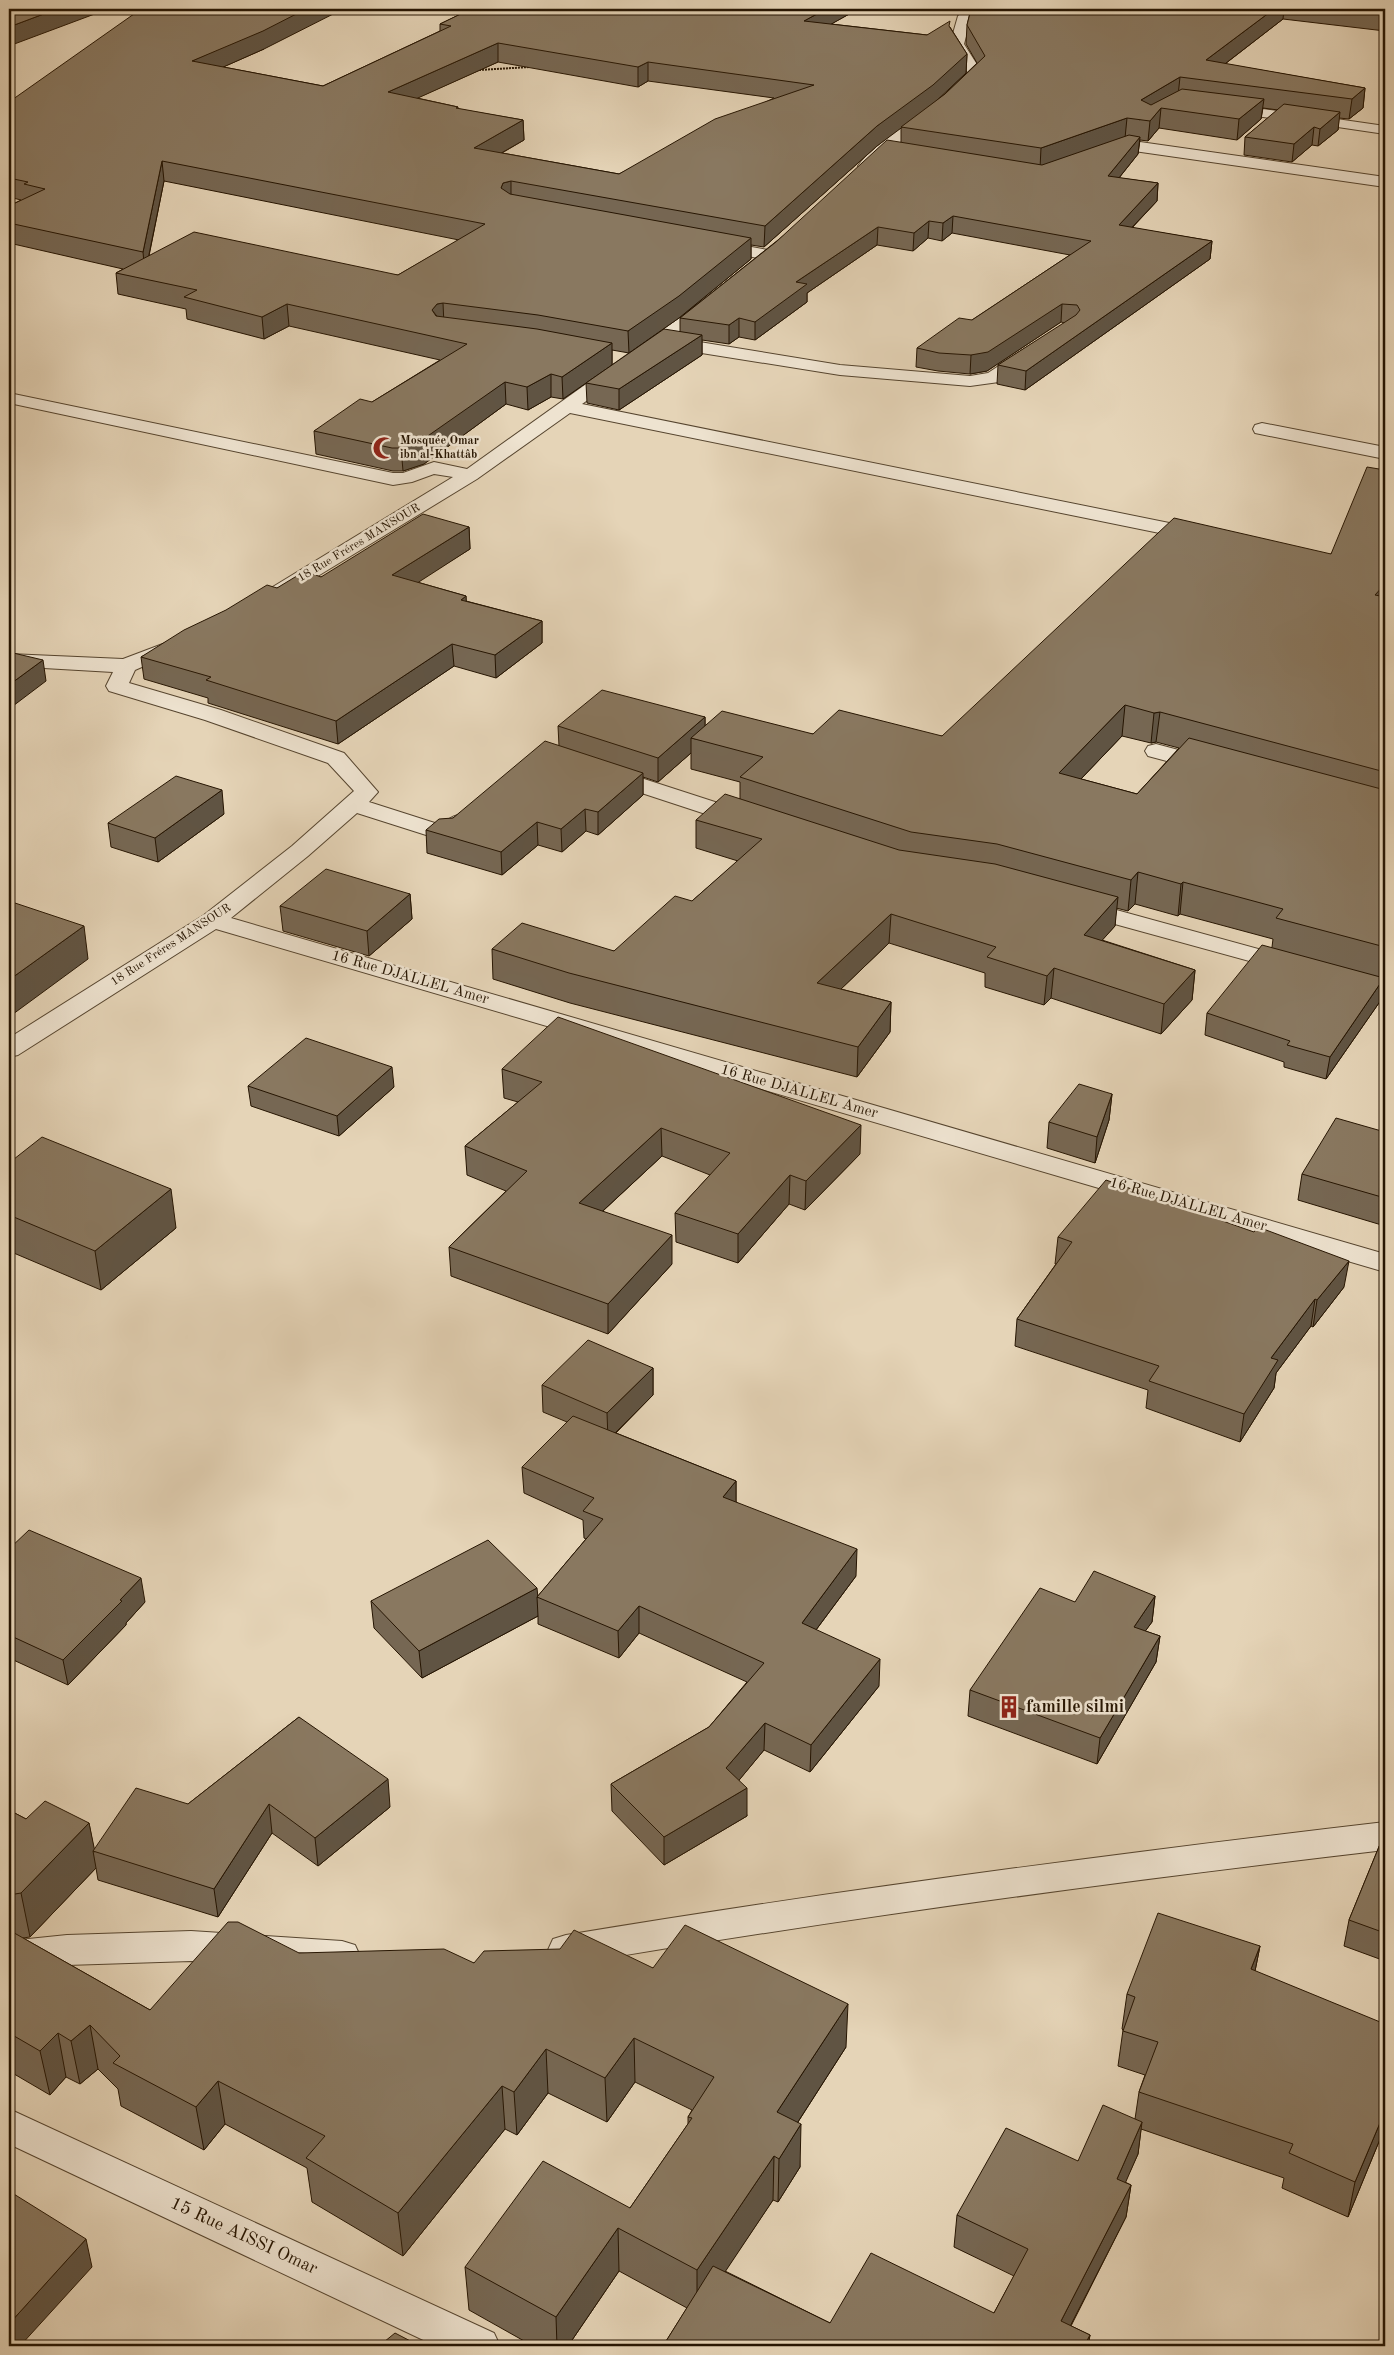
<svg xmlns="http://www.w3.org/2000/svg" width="1394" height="2355" font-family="'Old Standard TT',serif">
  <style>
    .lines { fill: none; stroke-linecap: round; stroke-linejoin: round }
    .street-casing { stroke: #56452f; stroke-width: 2 }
    .path { stroke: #261502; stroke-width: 2; stroke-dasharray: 2 1; stroke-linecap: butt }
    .street { fill: #eee3d0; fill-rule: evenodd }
    .wall { fill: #766753; stroke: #261502; fill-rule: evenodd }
    .shaded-wall { fill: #605443; stroke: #261502 }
    .building { fill: #897860; stroke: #261502; fill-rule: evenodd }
    .labels { text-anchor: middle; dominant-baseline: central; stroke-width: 5; stroke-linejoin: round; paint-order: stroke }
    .far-poi-label { font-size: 12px; font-weight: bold; fill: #261502; stroke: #eee3d0; text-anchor: start }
    .far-street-label { font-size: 12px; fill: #261502; stroke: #eee3d0 }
    .street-label { font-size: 15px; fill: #261502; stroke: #eee3d0 }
    .near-poi-label { font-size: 18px; font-weight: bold; fill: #261502; stroke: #eee3d0; text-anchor: start }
    .near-street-label { font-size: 18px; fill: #261502; stroke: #eee3d0 }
  </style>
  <rect width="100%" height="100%" fill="#e5d4b7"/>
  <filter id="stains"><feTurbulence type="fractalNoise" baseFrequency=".004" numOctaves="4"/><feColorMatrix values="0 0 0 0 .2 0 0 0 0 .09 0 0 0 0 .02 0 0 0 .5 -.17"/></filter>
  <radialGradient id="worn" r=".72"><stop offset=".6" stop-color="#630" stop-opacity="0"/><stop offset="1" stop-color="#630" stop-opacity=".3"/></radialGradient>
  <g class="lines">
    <defs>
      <path id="street" d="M966,9H981L971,18L964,44L983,74L943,112L888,153L871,169H861L858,166C875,142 908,125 931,107C944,97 956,85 968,73L950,44L958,16Z
        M1225,104L1278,111L1285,115L1278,119L1220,111L1218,108Z
        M1302,114L1385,126V134L1297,121L1295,118Z
        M1126,140L1385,177V187L1127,150L1104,157L1096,152L1099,149Z
        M713,240L768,250L774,252L776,255L774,258L768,260L707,248L705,245L707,242Z
        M710,299L716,300L718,304L716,308L675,338L840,365L970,376L988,373L1023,350H1035L1038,354L999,382L970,386L840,375L664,347L582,404L1189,527L1196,529L1199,533L1196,537L1189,539L570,413L477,479L285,596L278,598L271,596L268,592L271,588L453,477L434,474L412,482L393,485L9,403V393L393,473H403L434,462L467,469L704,300Z
        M1262,423L1385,447V459L1255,433L1253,429L1255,425Z
        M176,639L183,641L187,645L183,649L135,670L129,683L221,710L344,753L378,792L369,802L441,825C451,817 456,813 468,816L472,821L453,839L445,841L357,813L308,856L231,918L1385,1254V1272L216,929L18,1055L9,1057V1038L204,915L292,846L354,791L328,763L205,720L109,691L106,686L113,672L9,666V654L123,659Z
        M1156,744L1216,760L1219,765L1216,770L1208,772L1148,756L1145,751L1148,746Z
        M607,767L752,814L756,819L752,824L744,826L736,824L599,779L596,774L599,769Z
        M1080,900L1298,960L1301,965L1298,970L1289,972L1071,912L1068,907L1071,902Z
        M1385,1822V1850C1111,1882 838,1919 566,1965L553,1961L548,1950L553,1939L566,1935C838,1890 1111,1854 1385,1822Z
        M191,1931L342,1941L355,1945L360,1956L355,1967L342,1971L191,1961L67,1965L9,1971V1941L67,1935Z
        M9,2109L494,2333L500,2346H436L9,2144Z"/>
    </defs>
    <!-- street casing -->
    <use href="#street" class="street-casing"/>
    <!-- path -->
    <path class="path" d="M479,70L530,67"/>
    <!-- street -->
    <use href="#street" class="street"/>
  </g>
  <!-- wall -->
  <path class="wall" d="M471,9H851V13L831,24L927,35L950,27L967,54L966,73L936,100L945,94L977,63L966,44L967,25L971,9H1385V31L1283,19L1225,64L1365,88L1363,108L1349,119L1339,118L1338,130L1318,146L1312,145L1292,162L1244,155L1245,137L1278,110L1263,108L1261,119L1237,140L1159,128L1148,141L1140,140L1138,154L1119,178L1158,183L1157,201L1132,228L1212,241L1210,259L1025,390L997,384L998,365L1065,323L1061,322L987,371L970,374L938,371L916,367L917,348L972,320L1070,255L952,233L942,241L928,238L913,251L877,245L807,293V302L755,340L739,337L729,344L702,340V355L619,410L587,403L586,383L563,399L551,397L528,410L506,404L424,464L403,471H393L316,454L314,431L372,402L440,360L289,326L264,339L187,319L186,309L118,294L116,273L123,269L9,243V206L21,200L9,197V102L264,49L223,67L323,86L440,31V24ZM498,62L638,87L648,81L774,98L619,174L502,153L524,140L523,120L458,109V107L417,98ZM901,127V142L680,318V332L612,365V350L629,353L679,318L751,259V245L764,247L877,146ZM164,181L459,240L398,275L149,256Z
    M1385,470V981H1384L1381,1000L1326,1079L1284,1067V1062L1205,1035L1207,1013L1272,947L1273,939L1180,914L1178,916L1135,904L1128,911L1116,908L1115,926L1102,940L1195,970L1192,1000L1161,1034L1051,998L1044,1005L985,987V973L889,943L841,989L891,1002L890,1032L857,1077L570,1003L493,979L492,949L614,951L692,901L738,861L696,848V820L740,799V782L691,769V753L658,782L643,777V795L598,835L586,831L562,852L538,845L502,875L427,853L426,830L453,818L559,746L558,726L705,717V726L813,734L942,736L1331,554ZM1122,736L1151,743L1156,742L1179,748L1137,794L1081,779Z
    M469,527L470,549L417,582L466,596V601L542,621V643L496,678L454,666L338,744L208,703V698L144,679L141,657L277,588L321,577Z
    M224,814L158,862L111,847L108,823Z
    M410,894L412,919L369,956L283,931L280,906Z
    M502,1069L860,1154L805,1210L789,1204L738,1263L676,1242L675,1213L710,1175L662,1156L603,1211L672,1264L608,1334L451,1276L449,1247L506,1191L467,1175L465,1146L518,1102L504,1098Z
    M248,1086L394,1087L339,1136L251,1106Z
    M1112,1094L1109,1120L1095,1163L1047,1148L1049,1122Z
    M1385,1132V1226L1298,1200L1302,1174Z
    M9,1163L176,1228L101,1290L9,1251Z
    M1058,1237L1344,1287L1313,1327L1311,1326L1276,1373L1274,1388L1240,1442L1146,1408L1148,1390L1015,1346L1017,1319L1056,1264H1055Z
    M653,1368V1395L616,1433L736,1481V1502L856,1576L816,1630L879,1686L810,1772L764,1750L739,1780L747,1816L664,1865L612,1811L611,1784L709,1727L747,1682L639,1633L619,1658L538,1624V1616L422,1678L374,1628L371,1601L538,1596L586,1539L584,1538L583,1520L524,1493L522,1467L567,1422L543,1412L542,1385Z
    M9,1549L145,1602L126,1623V1625L68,1685L9,1658Z
    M1155,1596L1152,1622L1145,1631L1160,1636L1156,1662L1097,1764L968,1716L970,1690L1075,1602Z
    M299,1717L390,1807L318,1866L272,1833L218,1917L98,1880L96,1868L30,1937L23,1938L150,2010L299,1953L474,1963L653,1968L846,2047L798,2122L800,2167L778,2202L773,2200L725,2271L830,2323L994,2313L1014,2276L954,2247L957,2215L1078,2161L1135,2119L1139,2092L1145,2075L1118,2066L1123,2030L1122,2029L1127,1994L1260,1946L1255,1971L1385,2127L1348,2217L1282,2188L1284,2178L1141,2129L1138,2154L1125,2182L1131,2185L1126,2217L1071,2326L1090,2335L1088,2346H663L687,2308L619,2271L568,2346H533L469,2310L465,2267L630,2208L688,2124V2117L692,2110L635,2082L607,2122L548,2093L517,2135L505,2129L403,2256L312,2202L307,2168L225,2124L204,2150L121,2106L118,2089L98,2069L80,2084L66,2077L50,2095L9,2071V1810L26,1819L89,1823L94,1850L188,1804Z
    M1385,1832V1961L1344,1946L1349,1920Z"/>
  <!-- shaded-wall -->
  <path class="shaded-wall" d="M57,9H108L9,46V27Z
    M306,9H343L264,49L194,80L192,61Z
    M826,9H851V13L803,40L804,21Z
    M1274,9H1284L1283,19L1204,80L1206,60Z
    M498,43V62L389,111L388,92Z
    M967,54L966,73L932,105L877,146L764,247L765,226L877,126Z
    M648,62V81L638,87V67Z
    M1180,77L1178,96L1139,120L1141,100Z
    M1365,88L1363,108L1349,119L1352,99Z
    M1264,99L1261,119L1237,140L1239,119Z
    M1161,108L1159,128L1148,141L1150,121Z
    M1340,112L1338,130L1318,146L1320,129Z
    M1127,118L1125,138L1040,168L1041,148Z
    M523,120L524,140L475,168L474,148Z
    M1314,127L1312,145L1292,162L1294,144Z
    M1140,137L1138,154L1106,194L1108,176Z
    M162,161L164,181L145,274L143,252Z
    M511,181V201L501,188L503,183Z
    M1158,183L1157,201L1117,243L1119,225Z
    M953,216L952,233L942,241L943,223Z
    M929,221L928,238L913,251L914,233Z
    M878,227L877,245L807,293V302L755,340V322L796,282Z
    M751,238V259L679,318L629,353L628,331Z
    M1212,241L1210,259L1025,390L1026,371Z
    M443,303L444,325L432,310L437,304Z
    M287,304L289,326L264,339L262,317Z
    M1062,304L1061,322L987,371L970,374L971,355Z
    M739,318V337L729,344V325Z
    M702,335V355L619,410V389Z
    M612,343V365L563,399L562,377Z
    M551,374V397L528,410L527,387Z
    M505,382L506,404L424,464L403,471L401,448Z
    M469,527L470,549L394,598L392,575Z
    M1385,567V608L1375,595Z
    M466,596L467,618L461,600Z
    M542,621V643L496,678L495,655Z
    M452,644L454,666L338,744L336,721Z
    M43,660L46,681L9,709V685Z
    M1125,705L1122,736L1057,804L1059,773Z
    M1160,712L1156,742L1151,743L1154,713Z
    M705,717V741L691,738V753L658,782V758Z
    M643,773V795L598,835V812Z
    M222,790L224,814L158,862L155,838Z
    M585,809L586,831L562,852L561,829Z
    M537,822L538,845L502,875L501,852Z
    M1138,872L1135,904L1128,911L1131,880Z
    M1183,882L1180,914L1178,916L1181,884Z
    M410,894L412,919L369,956L367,931Z
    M1118,897L1115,926L1081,964L1084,935Z
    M891,914L889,943L816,1013L817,983Z
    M84,926L88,959L9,1017V980Z
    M1054,968L1051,998L1044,1005L1047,976Z
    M1195,970L1192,1000L1161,1034L1164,1004Z
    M1384,978L1381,1000L1326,1079L1330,1057Z
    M891,1002L890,1032L857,1077L858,1047Z
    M392,1067L394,1087L339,1136L337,1116Z
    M1112,1094L1109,1120L1095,1163L1097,1137Z
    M861,1125L860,1154L805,1210L806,1181Z
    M661,1128L662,1156L580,1232L579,1203Z
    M790,1175L789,1204L738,1263V1234Z
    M171,1189L176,1228L101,1290L95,1251Z
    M672,1235V1264L608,1334V1304Z
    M1349,1261L1344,1287L1313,1327L1317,1300Z
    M1315,1299L1311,1326L1276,1373L1274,1388L1240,1442L1244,1414L1271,1358Z
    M653,1368V1395L608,1440L607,1413Z
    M736,1481V1508L723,1497Z
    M857,1549L856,1576L801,1650L802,1623Z
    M141,1578L145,1602L126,1623V1625L68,1685L63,1660Z
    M537,1588L538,1598L537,1597L538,1616L422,1678L419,1651Z
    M1155,1596L1152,1622L1130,1652L1134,1627Z
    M639,1606V1633L619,1658L618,1631Z
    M1160,1636L1156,1662L1097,1764L1100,1738Z
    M880,1659L879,1686L810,1772L811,1745Z
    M765,1723L764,1750L726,1796V1768Z
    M388,1779L390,1807L318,1866L315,1838Z
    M747,1788V1816L664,1865V1837Z
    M269,1804L272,1833L218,1917L214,1889Z
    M89,1823L95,1852L93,1851L96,1868L30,1937L21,1893Z
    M1260,1946L1253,1981L1251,1969Z
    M848,2004L846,2047L776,2156L777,2112Z
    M90,2025L98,2069L80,2084L71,2041Z
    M58,2033L66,2077L50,2095L40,2051Z
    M634,2038L635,2082L607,2122L605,2078Z
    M546,2049L548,2093L517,2135L514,2092Z
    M218,2081L225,2124L204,2150L196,2107Z
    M502,2086L505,2129L403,2256L398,2213Z
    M1385,2111V2127L1348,2217L1355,2182Z
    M1142,2122L1138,2154L1113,2211L1117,2179Z
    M801,2124L800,2167L778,2202L779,2159Z
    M774,2156L773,2200L697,2314V2270Z
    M1131,2185L1126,2217L1060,2346L1061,2321Z
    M618,2228L619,2271L568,2346H557L556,2317Z
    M86,2239L92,2267L20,2346H9V2324Z
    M1090,2335L1088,2346H1084Z"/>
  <!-- building -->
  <path class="building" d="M9,9H57L9,27Z
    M141,9H306L263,31L192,61L323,86L451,26L440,24L471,9H826L804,21L927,35L950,21L949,26L967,54L933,85L877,126L765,226L511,181L503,183L501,188L510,194L751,238L679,296L628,331L538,315L443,303L437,304L432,310L436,316L537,329L612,343L562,377L551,374L527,387L505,382L422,440L401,448H392L314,431L360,399L372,402L467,344L287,304L262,317L184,297L197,290L116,273L194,232L398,275L485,224L162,161L143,252L9,223V206L45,189L24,184L28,182L9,178V102ZM498,43L638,67L648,62L814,85L715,119L619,174L474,148L523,120L456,108L458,107L388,92Z
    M971,9H1274L1206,60L1365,88L1352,99L1180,77L1141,100L1151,105L1182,89L1264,99L1239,119L1161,108L1150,121L1127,118L1041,148L901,127L945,94L985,56L967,25Z
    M1356,9H1385V12Z
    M1284,104L1340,112L1320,129L1314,127L1294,144L1245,137Z
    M1129,135L1140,137L1108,176L1158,183L1119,225L1212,241L1026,371L998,365L1076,315L1080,310L1077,305L1062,304L988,352L971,355L939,353L917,348L959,318L972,320L1091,241L953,216L943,223L929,221L914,233L878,227L796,282L807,284L755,322L739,318L729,325L680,318L776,242L887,140L1042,165Z
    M664,329L702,335L619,389L586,383Z
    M1367,467L1385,470V584L1375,595L1385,597V772L1160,712L1154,713L1125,705L1059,773L1137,794L1189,738L1385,790V947L1276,918L1283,909L1183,882L1181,884L1138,872L1131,880L997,844L911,832L740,777L763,757L691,738L722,711L813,734L839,710L942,736L1174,518L1331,554Z
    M423,514L469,527L392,575L466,596L461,600L542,621L495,655L452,644L336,721L206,680L211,677L141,657L184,630L226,610L267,585L277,588L305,571L321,577Z
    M9,652L43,660L9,685Z
    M602,690L705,717L658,758L558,726Z
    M545,741L643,773L598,812L585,809L561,829L537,822L501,852L426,830L439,819L453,818Z
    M176,776L222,790L155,838L108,823Z
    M725,794L899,850L995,864L1118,897L1084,935L1195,970L1164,1004L1054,968L1047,976L987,957L996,947L891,914L817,983L891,1002L858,1047L569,973L492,949L522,923L614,951L675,896L692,901L762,839L696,820Z
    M326,869L410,894L367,931L280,906Z
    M9,901L84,926L9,980Z
    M1262,945L1384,978L1330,1057L1287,1045L1290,1041L1207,1013Z
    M558,1017L861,1125L806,1181L790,1175L738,1234L675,1213L730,1153L661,1128L579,1203L672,1235L608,1304L449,1247L527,1171L465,1146L542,1082L502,1069Z
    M306,1038L392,1067L337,1116L248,1086Z
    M1079,1084L1112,1094L1097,1137L1049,1122Z
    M1336,1118L1385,1132V1198L1302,1174Z
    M42,1137L171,1189L95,1251L9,1215V1163Z
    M1106,1180L1254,1232L1258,1227L1349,1261L1317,1300L1315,1299L1271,1358L1278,1360L1244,1414L1149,1381L1159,1366L1017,1319L1072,1242L1058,1237Z
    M588,1340L653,1368L607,1413L542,1385Z
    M573,1416L736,1481L723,1497L857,1549L802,1623L880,1659L811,1745L765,1723L726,1768L747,1788L664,1837L611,1784L709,1727L764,1663L639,1606L618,1631L537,1597L603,1519L583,1511L594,1498L522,1467Z
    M29,1530L141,1578L120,1600L122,1601L63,1660L9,1635V1549Z
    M488,1540L537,1588L419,1651L371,1601Z
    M1094,1571L1155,1596L1134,1627L1160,1636L1100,1738L970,1690L1040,1588L1075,1602Z
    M299,1717L388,1779L315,1838L269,1804L214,1889L93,1851L136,1788L188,1804Z
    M45,1801L89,1823L21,1893L9,1895V1810L26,1819Z
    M1385,1832V1933L1349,1920Z
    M1158,1913L1260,1946L1251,1969L1385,2024V2111L1355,2182L1289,2153L1293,2144L1139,2092L1158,2042L1123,2031L1135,1997L1127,1994Z
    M228,1922H238L299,1953L444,1949L474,1963L484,1951L560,1949L574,1930L653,1968L685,1925L848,2004L777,2112L801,2124L779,2159L774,2156L697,2270L618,2228L556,2317L465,2267L543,2161L630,2208L692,2118L688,2117L714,2077L634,2038L605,2078L546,2049L514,2092L502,2086L398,2213L306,2158L325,2136L218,2081L196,2107L113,2063L120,2056L90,2025L71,2041L58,2033L40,2051L9,2033V1930L150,2010Z
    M1103,2105L1142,2122L1117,2179L1131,2185L1061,2321L1090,2335L1084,2346H663L713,2266L830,2323L871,2253L994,2313L1028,2249L957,2215L1006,2128L1078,2161Z
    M9,2191L86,2239L9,2324Z
    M395,2333L420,2346H379Z"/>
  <!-- icons -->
  <defs>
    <symbol id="mosque-bare" viewBox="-9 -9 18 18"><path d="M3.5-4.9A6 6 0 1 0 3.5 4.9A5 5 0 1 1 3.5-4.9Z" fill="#8f2418" stroke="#eee3d0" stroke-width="2.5" paint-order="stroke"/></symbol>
    <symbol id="building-bare" viewBox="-9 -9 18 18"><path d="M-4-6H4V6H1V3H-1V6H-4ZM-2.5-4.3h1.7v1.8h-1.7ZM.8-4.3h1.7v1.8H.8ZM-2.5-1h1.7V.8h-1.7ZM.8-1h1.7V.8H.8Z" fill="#8f2418" stroke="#eee3d0" stroke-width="2.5" paint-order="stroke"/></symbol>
  </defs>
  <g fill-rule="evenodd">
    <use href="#mosque-bare" x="368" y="432" width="32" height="32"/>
    <use href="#building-bare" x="993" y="1691" width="32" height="32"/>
  </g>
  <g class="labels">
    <!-- far-poi labels -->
    <g class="far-poi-label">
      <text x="400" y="441">Mosquée Omar<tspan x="400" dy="14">ibn al-Khattâb</tspan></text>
    </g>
    <!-- far-street labels -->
    <g class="far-street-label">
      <text transform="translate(359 543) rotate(-31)">18 Rue Fréres MANSOUR</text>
      <text transform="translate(171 945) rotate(-33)">18 Rue Fréres MANSOUR</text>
    </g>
    <!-- street labels -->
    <g class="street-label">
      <text transform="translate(410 978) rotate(16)">16 Rue DJALLEL Amer</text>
      <text transform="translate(799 1092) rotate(16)">16 Rue DJALLEL Amer</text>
      <text transform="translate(1188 1205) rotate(16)">16 Rue DJALLEL Amer</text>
    </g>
    <!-- near-poi labels -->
    <g class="near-poi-label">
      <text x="1026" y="1707">famille silmi</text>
    </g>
    <!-- near-street labels -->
    <g class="near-street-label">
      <text transform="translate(244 2236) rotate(25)">15 Rue AISSI Omar</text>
    </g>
  </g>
  <!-- margin -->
  <rect width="1394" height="2355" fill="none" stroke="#e5d4b7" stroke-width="30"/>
  <rect x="10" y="10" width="1374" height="2335" fill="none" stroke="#261502" stroke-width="2.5"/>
  <rect x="15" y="15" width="1364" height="2325" fill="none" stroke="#261502"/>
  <rect width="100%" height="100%" filter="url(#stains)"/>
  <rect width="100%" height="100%" fill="url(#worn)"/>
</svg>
